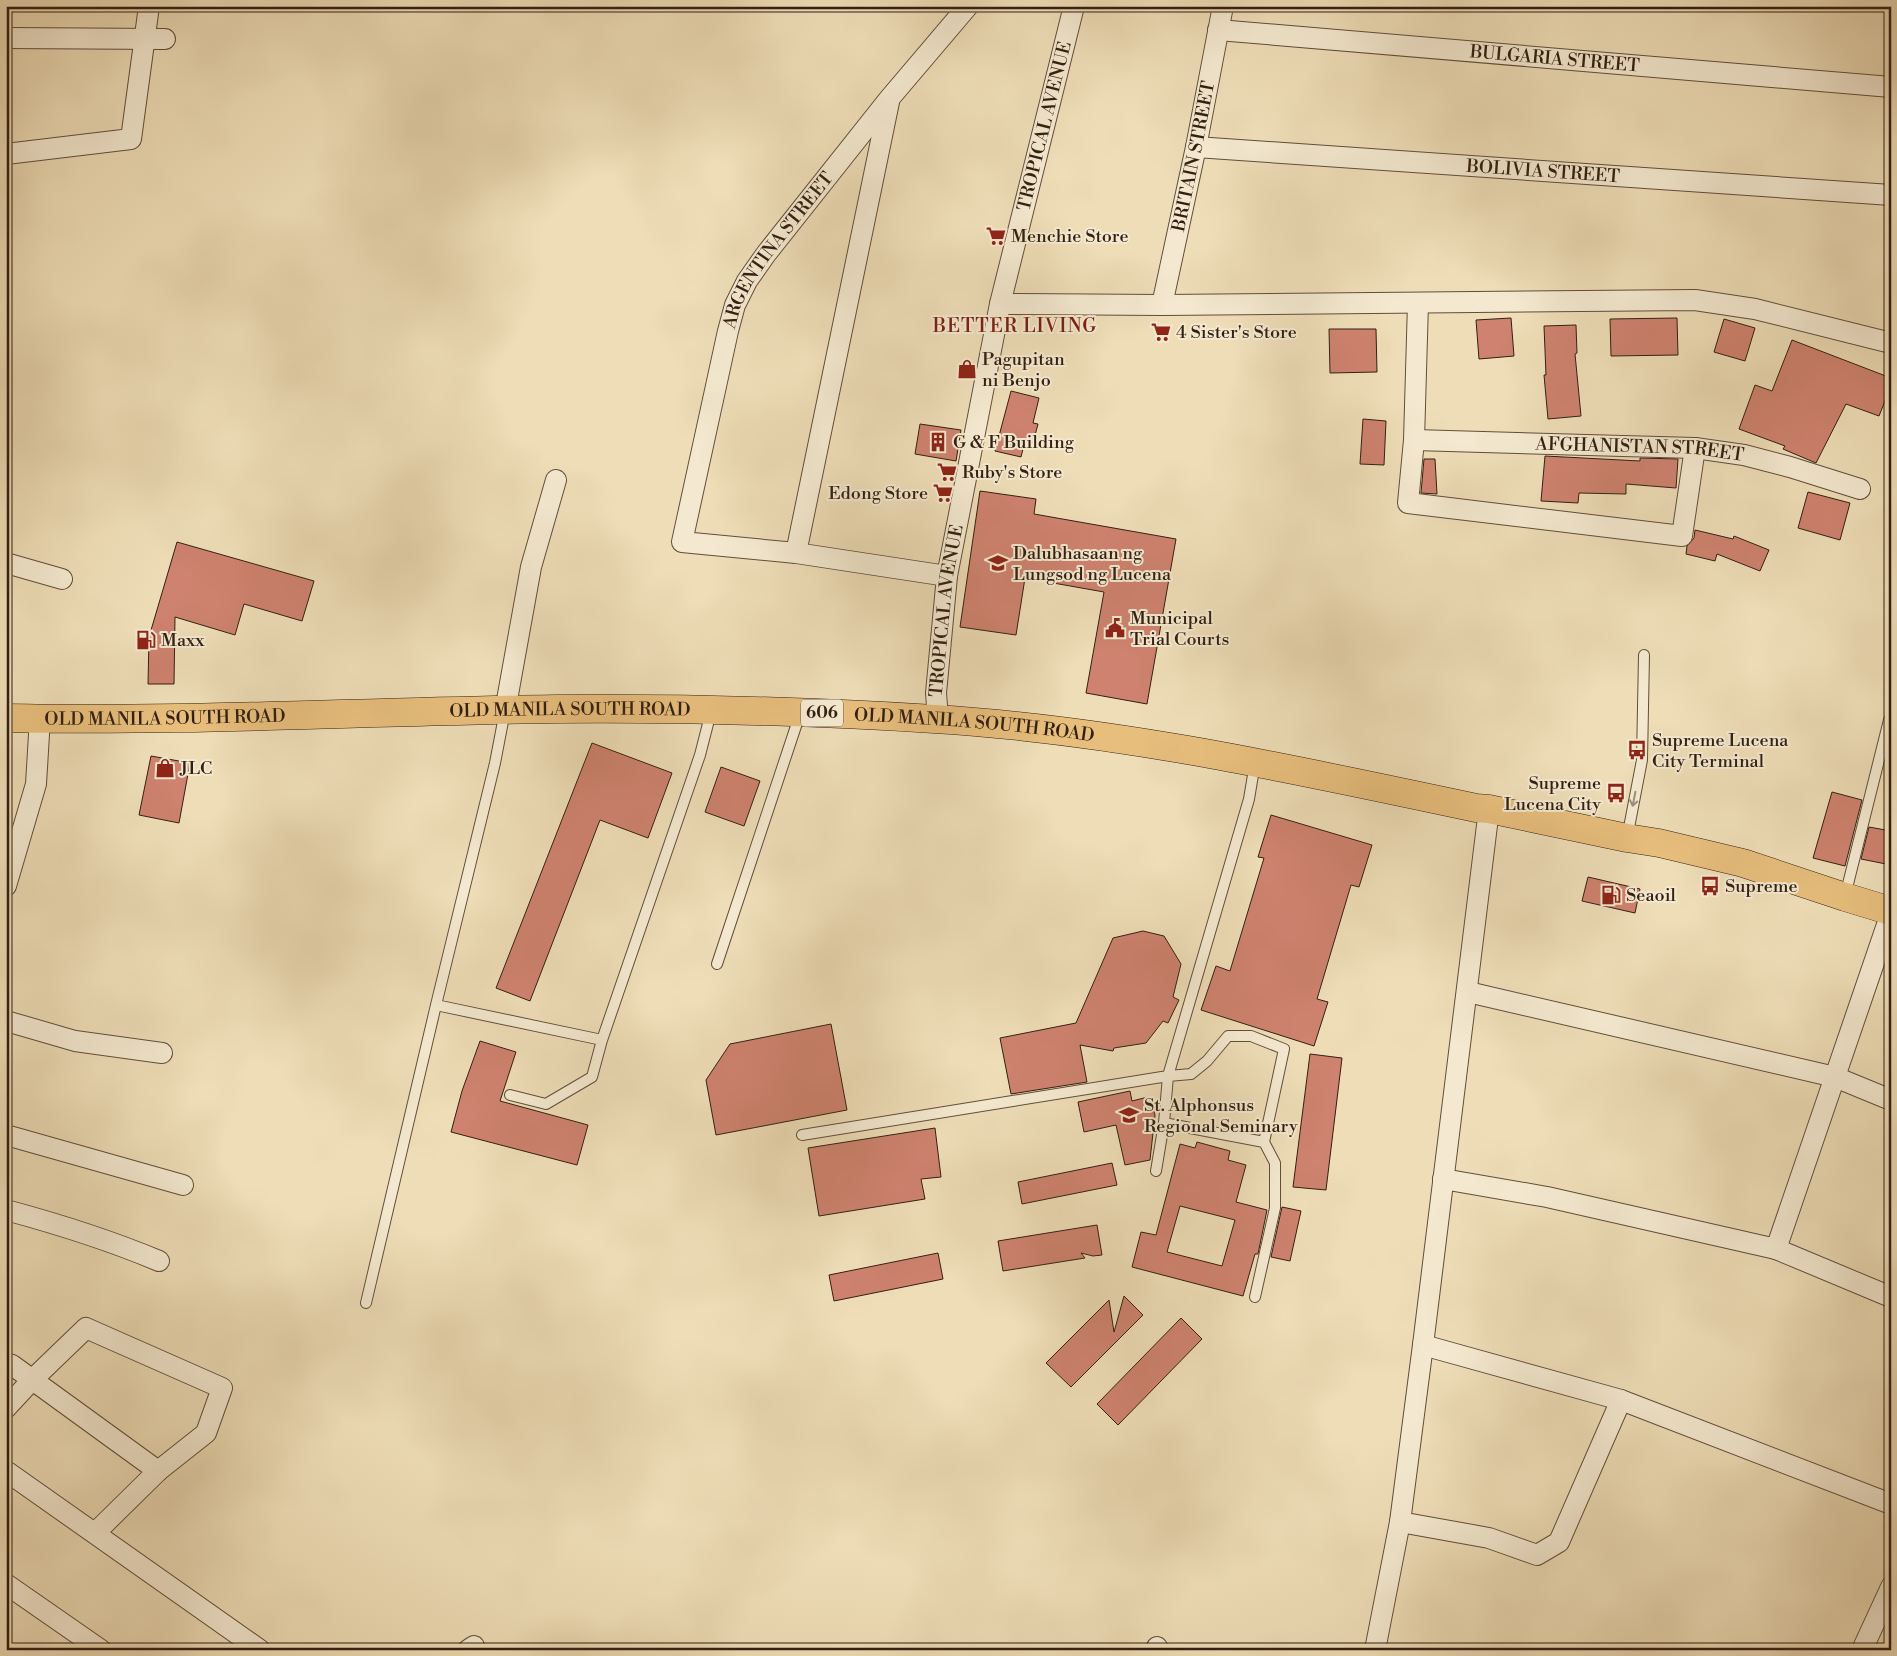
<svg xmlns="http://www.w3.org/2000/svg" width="1897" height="1656" font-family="'Libre Bodoni',serif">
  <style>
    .building { fill: #ce826f; stroke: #321f11; fill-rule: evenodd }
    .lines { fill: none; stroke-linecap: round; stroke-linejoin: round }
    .lane-casing { stroke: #614e3a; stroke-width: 12 }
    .street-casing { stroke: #614e3a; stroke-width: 22 }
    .primary-casing { stroke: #321f11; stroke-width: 29 }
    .lane { stroke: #f4e9d0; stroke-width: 10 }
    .street { stroke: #f4e9d0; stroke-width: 20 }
    .primary { stroke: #e7be7c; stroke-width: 28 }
    .oneway { stroke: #9d8e7a }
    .labels { text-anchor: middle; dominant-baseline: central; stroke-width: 4; stroke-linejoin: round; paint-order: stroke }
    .shield { fill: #f4e9d0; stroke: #6c5c4a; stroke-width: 1 }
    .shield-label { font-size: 16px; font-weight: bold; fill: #321f11 }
    .street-label { font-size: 18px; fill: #321f11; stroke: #f4e9d0 }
    .poi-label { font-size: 18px; fill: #321f11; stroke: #f4e9d0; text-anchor: start }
    .neighbourhood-label { font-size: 19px; letter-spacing: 1px; fill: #7a1f14; stroke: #f4e9d0 }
  </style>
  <rect width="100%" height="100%" fill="#eeddb7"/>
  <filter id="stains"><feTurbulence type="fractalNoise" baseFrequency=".004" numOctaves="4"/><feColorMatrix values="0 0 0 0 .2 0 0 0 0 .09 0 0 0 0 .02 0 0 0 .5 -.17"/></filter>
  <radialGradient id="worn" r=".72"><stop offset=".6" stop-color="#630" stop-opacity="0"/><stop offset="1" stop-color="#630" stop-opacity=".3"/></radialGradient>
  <!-- building -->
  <path class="building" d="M1511,318L1514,356L1479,359L1476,320Z
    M1677,318L1678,355L1611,356L1610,319Z
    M1724,319L1755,328L1745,361L1714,352Z
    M1576,325L1577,353L1575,354L1581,416L1548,419L1544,375H1546L1544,326Z
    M1329,329H1376L1377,372L1330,373Z
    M1792,340L1891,378V386L1879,416L1846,404L1816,463L1783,449L1785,446L1739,429L1755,385L1772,391Z
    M1011,391L1039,398L1033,423L1038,424L1033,443L1025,441L1021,457L995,451Z
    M1363,419L1386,421L1384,465L1360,464Z
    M920,424L961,430L956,461L915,454Z
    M1545,456L1640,461V458L1678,459L1676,488L1626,484V494L1579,493L1578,503L1541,501Z
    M1424,459H1435L1437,494L1421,493Z
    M980,491L1036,499L1034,514L1176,539L1147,704L1086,693L1104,592L1025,578L1016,635L960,627Z
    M1808,492L1850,503L1840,540L1798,528Z
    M1695,530L1733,539L1734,536L1769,550L1760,571L1717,554L1715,561L1686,554L1687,546L1694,538Z
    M177,542L314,581L302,621L244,604L235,635L175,617L174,684H148L149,637Z
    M592,743L672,773L648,838L600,820L530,1001L496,988Z
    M151,756L190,763L179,823L139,815Z
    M721,767L760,781L744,826L705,812Z
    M1832,792L1862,800L1845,866L1813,858Z
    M1271,815L1372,845L1359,887L1351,885L1317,999L1328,1002L1314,1046L1201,1010L1216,966L1230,971L1264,858L1258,857Z
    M1869,827L1891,831V865L1861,859Z
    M1588,877L1640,889L1635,913L1582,901Z
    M1143,931L1164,936L1181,964L1173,997L1179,1000L1168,1023L1163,1021L1146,1043L1114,1048L1113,1051L1080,1045L1087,1082L1011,1094L1000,1038L1076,1023L1113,938Z
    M831,1024L847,1110L716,1135L706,1080L730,1044Z
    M480,1041L516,1052L500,1101L588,1125L577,1165L451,1132L462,1091Z
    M1310,1054L1342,1058L1326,1190L1293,1187Z
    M1130,1091L1132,1101L1148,1097L1152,1104L1155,1115L1150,1160L1125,1165L1116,1125L1084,1132L1078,1102Z
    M935,1128L941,1177L921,1179L925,1199L819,1216L808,1148Z
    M1197,1142L1230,1151L1228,1160L1246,1165L1236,1202L1267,1210L1258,1254H1255L1243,1296L1132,1267L1141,1232L1156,1235L1180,1144L1195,1148ZM1180,1206L1235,1220L1222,1266L1167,1252Z
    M1112,1163L1117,1185L1022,1204L1018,1182Z
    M1282,1207L1301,1211L1290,1261L1271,1257Z
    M1097,1225L1102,1255L1093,1256L1081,1253L1085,1258L1003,1271L998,1241Z
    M938,1253L943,1279L834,1301L829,1275Z
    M1124,1296L1143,1315L1071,1387L1046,1363L1109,1300L1114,1332Z
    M1181,1318L1202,1339L1118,1425L1097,1404Z"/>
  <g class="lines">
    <defs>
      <path id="lane" d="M1627,838L1642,760L1644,655
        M1845,896L1889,720
        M717,964L800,714
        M436,1005L602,1040
        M510,1095L546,1104L592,1077L602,1040L700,755L711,712
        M1164,1123L1264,1142L1275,1163V1208L1255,1297
        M802,1135L1168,1076L1191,1074L1207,1061L1228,1036H1251L1284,1049L1264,1142
        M1156,1171L1164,1123L1168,1076L1249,799L1255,763
        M366,1303L436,1005L495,763L505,711"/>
      <g id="street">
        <path id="s1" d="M1218,30L1891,87"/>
        <path d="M6,38L165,39"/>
        <path id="s2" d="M1196,147L1891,195"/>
        <path d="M6,154L131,139L149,6"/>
        <path d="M1418,303L1414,440L1408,503L1682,536L1695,448"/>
        <path d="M1000,304L1162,305L1695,300L1755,309L1891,343"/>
        <path id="s3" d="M1162,305L1196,147L1223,6"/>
        <path id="s4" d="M1414,440L1695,448L1744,455L1790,467L1860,489"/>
        <path d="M796,553L889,102"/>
        <path d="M6,563L62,579"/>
        <path id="s5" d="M947,576L796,553L682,542L728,331L735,305L747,281L766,254L889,99L968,6"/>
        <path d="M505,711L531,567L556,480"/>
        <path id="s6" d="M938,719L936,693L947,576L1000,304L1074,6"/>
        <path d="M6,886L36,784L40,718"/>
        <path d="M1468,992L1835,1077L1891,1100"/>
        <path d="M6,1021L75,1041L162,1053"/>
        <path d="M6,1135L183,1185"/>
        <path d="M1443,1179L1547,1197L1776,1249L1891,1297"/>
        <path d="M6,1210C58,1224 109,1240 159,1261"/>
        <path d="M1776,1249L1891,913"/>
        <path d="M1423,1345L1621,1400L1891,1504"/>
        <path d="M6,1363L12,1365L158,1471"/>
        <path d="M6,1408L32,1380L86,1328L222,1388L206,1433L158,1471L95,1533"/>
        <path d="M6,1471L260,1650"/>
        <path d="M1400,1522L1489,1538L1537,1555L1559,1542L1621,1400"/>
        <path d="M6,1584L101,1650"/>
        <path d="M1157,1647L1159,1650"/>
        <path d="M468,1650L474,1646"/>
        <path d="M1375,1650L1400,1522L1423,1345L1489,809"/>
        <path d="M1862,1650L1891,1587"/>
      </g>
      <g id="primary">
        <path id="s7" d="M6,718C189,722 373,711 556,709C682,708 808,711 934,719C1117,730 1297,770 1476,808L1489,809L1627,838L1659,843L1743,863L1845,897L1891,911"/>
      </g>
    </defs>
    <!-- lane casing -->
    <use href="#lane" class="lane-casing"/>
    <!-- street casing -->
    <use href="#street" class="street-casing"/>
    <!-- primary casing -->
    <use href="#primary" class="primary-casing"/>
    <!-- lane -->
    <use href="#lane" class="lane"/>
    <!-- street -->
    <use href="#street" class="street"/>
    <!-- primary -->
    <use href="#primary" class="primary"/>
  </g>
  <!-- one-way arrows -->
  <defs><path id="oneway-shaft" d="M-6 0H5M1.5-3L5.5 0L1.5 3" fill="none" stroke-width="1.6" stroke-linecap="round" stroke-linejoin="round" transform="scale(1.25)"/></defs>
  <use class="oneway" href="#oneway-shaft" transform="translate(1634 799) rotate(101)"/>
  <!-- icons -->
  <defs>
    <symbol id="supermarket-bare" viewBox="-9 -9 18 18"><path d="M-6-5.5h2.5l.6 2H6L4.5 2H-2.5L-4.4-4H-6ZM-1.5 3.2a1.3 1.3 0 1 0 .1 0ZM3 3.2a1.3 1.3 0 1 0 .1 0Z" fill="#8f2418" stroke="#f4e9d0" stroke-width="2.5" paint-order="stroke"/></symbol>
    <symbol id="shop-bare" viewBox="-9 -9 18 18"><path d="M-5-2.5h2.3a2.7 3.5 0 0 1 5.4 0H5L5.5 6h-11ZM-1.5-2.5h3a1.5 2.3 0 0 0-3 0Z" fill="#8f2418" stroke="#f4e9d0" stroke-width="2.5" paint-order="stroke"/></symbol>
    <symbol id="building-bare" viewBox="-9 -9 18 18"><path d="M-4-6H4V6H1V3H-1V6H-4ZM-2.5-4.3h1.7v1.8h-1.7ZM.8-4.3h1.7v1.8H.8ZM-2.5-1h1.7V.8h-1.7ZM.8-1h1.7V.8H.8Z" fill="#8f2418" stroke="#f4e9d0" stroke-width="2.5" paint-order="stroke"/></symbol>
    <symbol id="university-bare" viewBox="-9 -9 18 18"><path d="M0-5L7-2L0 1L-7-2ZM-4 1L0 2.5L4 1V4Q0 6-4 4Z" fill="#8f2418" stroke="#f4e9d0" stroke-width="2.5" paint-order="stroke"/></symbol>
    <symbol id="civic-bare" viewBox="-9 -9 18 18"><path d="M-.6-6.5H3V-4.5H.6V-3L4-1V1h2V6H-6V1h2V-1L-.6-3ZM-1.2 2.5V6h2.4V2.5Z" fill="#8f2418" stroke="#f4e9d0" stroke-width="2.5" paint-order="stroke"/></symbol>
    <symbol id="fuel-bare" viewBox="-9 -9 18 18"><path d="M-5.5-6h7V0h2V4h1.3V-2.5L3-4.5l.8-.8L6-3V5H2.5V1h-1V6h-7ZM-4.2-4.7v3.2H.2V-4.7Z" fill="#8f2418" stroke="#f4e9d0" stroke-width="2.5" paint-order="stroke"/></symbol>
    <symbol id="bus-bare" viewBox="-9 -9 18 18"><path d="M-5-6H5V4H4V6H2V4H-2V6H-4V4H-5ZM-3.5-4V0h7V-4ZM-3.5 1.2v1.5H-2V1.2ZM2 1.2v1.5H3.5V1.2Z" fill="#8f2418" stroke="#f4e9d0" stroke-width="2.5" paint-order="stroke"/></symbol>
  </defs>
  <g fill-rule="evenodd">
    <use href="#supermarket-bare" x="982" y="222" width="28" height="28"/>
    <use href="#supermarket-bare" x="1147" y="318" width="28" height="28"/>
    <use href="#shop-bare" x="953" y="355" width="28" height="28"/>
    <use href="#building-bare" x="924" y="428" width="28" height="28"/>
    <use href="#supermarket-bare" x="933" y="458" width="28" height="28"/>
    <use href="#supermarket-bare" x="929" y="479" width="28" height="28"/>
    <use href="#university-bare" x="984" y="549" width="28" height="28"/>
    <use href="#civic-bare" x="1101" y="614" width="28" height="28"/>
    <use href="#fuel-bare" x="132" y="626" width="28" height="28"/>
    <use href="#bus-bare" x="1623" y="736" width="28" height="28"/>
    <use href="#shop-bare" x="151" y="754" width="28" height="28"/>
    <use href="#bus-bare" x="1602" y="779" width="28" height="28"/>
    <use href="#bus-bare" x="1696" y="872" width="28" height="28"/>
    <use href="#fuel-bare" x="1597" y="881" width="28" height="28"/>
    <use href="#university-bare" x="1115" y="1101" width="28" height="28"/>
  </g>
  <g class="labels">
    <!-- shield labels -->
    <rect class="shield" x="801" y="699.5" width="42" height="27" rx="4"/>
    <g class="shield-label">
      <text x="822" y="713">606</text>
    </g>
    <!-- street labels -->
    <g class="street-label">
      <text stroke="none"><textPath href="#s1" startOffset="338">BULGARIA STREET</textPath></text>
      <text stroke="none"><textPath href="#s6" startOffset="604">TROPICAL AVENUE</textPath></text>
      <text stroke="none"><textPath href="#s3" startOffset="152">BRITAIN STREET</textPath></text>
      <text stroke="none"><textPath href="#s2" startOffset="348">BOLIVIA STREET</textPath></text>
      <text stroke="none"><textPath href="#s5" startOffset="579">ARGENTINA STREET</textPath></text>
      <text stroke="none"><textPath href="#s4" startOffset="226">AFGHANISTAN STREET</textPath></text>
      <text stroke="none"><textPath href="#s6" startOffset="109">TROPICAL AVENUE</textPath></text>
      <text stroke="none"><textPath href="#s7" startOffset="564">OLD MANILA SOUTH ROAD</textPath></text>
      <text stroke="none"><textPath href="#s7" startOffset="159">OLD MANILA SOUTH ROAD</textPath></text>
      <text stroke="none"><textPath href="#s7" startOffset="969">OLD MANILA SOUTH ROAD</textPath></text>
    </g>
    <!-- poi labels -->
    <g class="poi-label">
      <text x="1011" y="236">Menchie Store</text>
      <text x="1176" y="332">4 Sister's Store</text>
      <text x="982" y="359">Pagupitan<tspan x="982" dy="21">ni Benjo</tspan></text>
      <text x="953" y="442">G &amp; F Building</text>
      <text x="962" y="472">Ruby's Store</text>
      <text x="928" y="493" text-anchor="end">Edong Store</text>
      <text x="1013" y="553">Dalubhasaan ng<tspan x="1013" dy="21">Lungsod ng Lucena</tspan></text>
      <text x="1130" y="618">Municipal<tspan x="1130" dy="21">Trial Courts</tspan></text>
      <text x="161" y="640">Maxx</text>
      <text x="1652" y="740">Supreme Lucena<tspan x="1652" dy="21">City Terminal</tspan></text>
      <text x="180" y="768">JLC</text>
      <text x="1601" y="783" text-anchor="end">Supreme<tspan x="1601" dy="21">Lucena City</tspan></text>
      <text x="1725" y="886">Supreme</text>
      <text x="1626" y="895">Seaoil</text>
      <text x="1144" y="1105">St. Alphonsus<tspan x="1144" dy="21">Regional Seminary</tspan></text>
    </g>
    <!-- neighbourhood labels -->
    <g class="neighbourhood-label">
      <text x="1015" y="326">BETTER LIVING</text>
    </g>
  </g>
  <!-- margin -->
  <rect width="1897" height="1656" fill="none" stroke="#eeddb7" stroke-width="25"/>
  <rect x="8" y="8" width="1882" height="1641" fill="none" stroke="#321f11" stroke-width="2.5"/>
  <rect x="12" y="12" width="1872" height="1631" fill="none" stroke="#321f11"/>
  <rect width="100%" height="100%" filter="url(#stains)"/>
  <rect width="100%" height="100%" fill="url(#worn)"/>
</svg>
